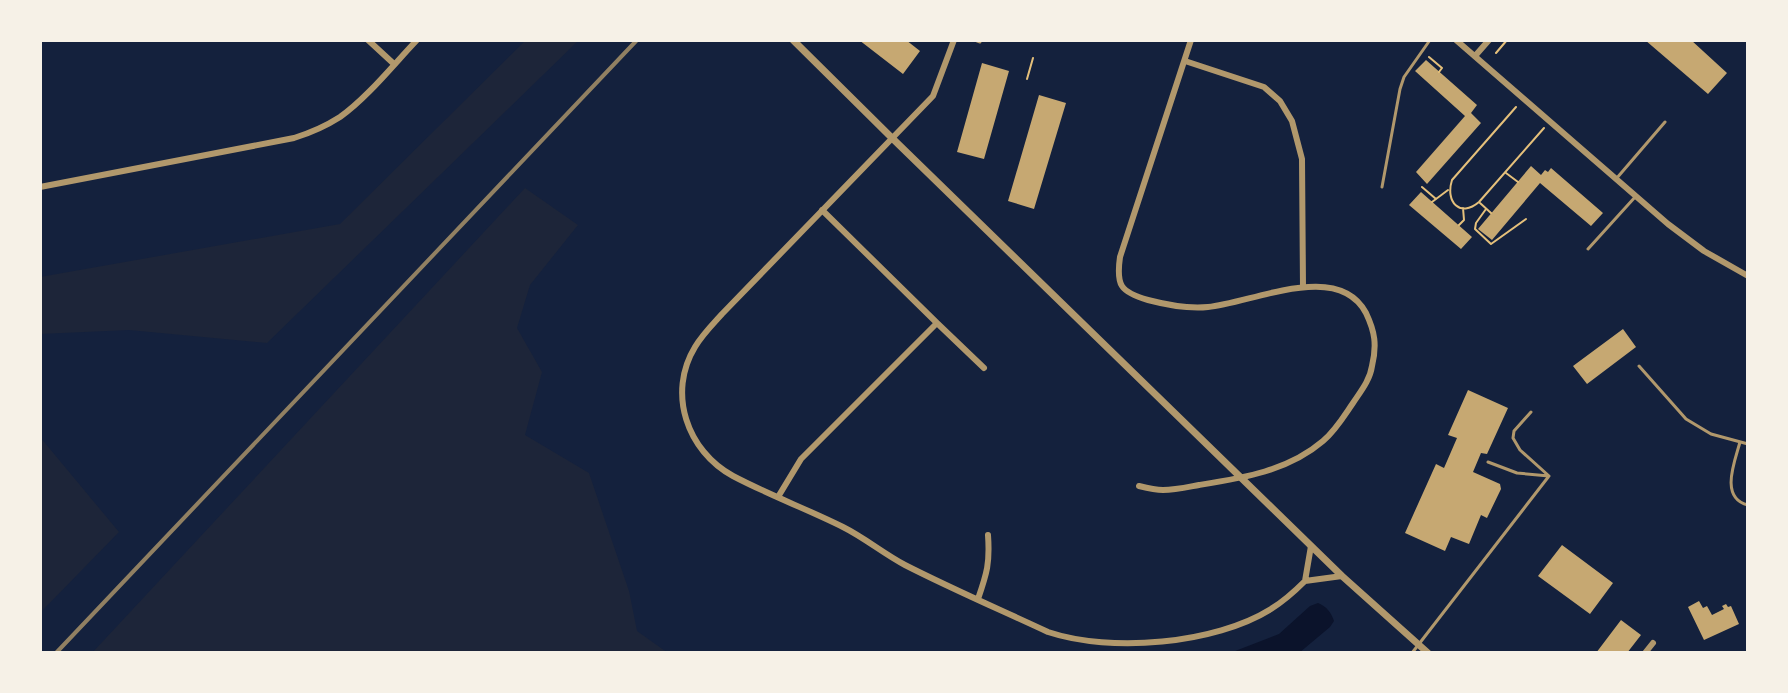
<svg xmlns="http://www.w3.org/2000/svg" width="1788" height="693" font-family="'Source Sans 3',sans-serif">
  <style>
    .green { fill: #1d2539 }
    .water { fill: #0b132b }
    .building { fill: #c6a872 }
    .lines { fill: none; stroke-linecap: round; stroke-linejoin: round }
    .path { stroke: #e5c07b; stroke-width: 2 }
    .service { stroke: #b1986c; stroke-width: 3 }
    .minor { stroke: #b1986c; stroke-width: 6 }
    .tertiary { stroke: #b1986c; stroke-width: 7 }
    .rail { stroke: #918062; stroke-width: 4 }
  </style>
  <rect width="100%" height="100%" fill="#14213d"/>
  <!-- green -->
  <path class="green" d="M526,40H579L267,343L129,330L40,334V277L340,224Z
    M525,188L578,225L530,285L517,328L542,372L525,435L589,473L629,591L637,631L668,653H92Z
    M40,437L119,532L40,613Z"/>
  <!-- water -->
  <path class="water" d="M1318,603C1327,607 1331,612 1334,621L1330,627L1299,653H1230L1279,634L1310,606Z"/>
  <!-- building -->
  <path class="building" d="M859,40H906L920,51L903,74Z
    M1645,40H1691L1727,73L1708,94Z
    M1426,60L1477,105L1471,113L1481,123L1427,184L1416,172L1465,116L1415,71Z
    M982,63L1009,71L984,159L957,152Z
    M1039,95L1066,103L1034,209L1008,201Z
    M1531,166L1541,175L1545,170L1548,172L1551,168L1603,213L1591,226L1540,183L1492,240L1478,229Z
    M1421,192L1472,237L1461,249L1409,205Z
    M1623,329L1636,347L1587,384L1573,366Z
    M1468,390L1508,408L1487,454L1481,453L1473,472L1500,484L1501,489L1487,518L1481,515L1469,544L1451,537L1445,551L1405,533L1436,464L1444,468L1457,438L1448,435Z
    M1562,545L1613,583L1590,614L1538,576Z
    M1699,601L1703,608L1707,606L1712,615L1724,609L1722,606L1726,604L1728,607L1731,606L1739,624L1704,640L1688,607Z
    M1621,620L1641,635L1627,653H1596Z"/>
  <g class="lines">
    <!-- path -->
    <path class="path" d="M1496,53L1507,40
      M1429,57L1442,68L1439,72
      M1027,79L1033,58
      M1516,107L1452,180C1445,202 1460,218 1479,202L1544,128
      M1506,173L1518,182
      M1422,187L1436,199
      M1432,202L1448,190
      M1480,203L1491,213
      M1486,209L1476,223L1475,229L1491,244L1526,219
      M1459,225L1464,220L1463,208"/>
    <!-- service -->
    <path class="service" d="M975,40L980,42
      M1616,179L1665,122
      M1382,187L1400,89L1404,77L1430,40
      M1588,249L1636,196
      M1639,366L1686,419L1711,434L1748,444
      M1740,442C1735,461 1719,498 1748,505
      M1488,462L1517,473L1549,476
      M1412,653L1549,476L1520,450L1513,438L1514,431L1531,412"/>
    <!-- minor -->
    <path class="minor" d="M368,40L394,64
      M954,40L933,96L722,314C713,324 702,335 695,347C667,393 687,451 733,476C769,495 807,509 843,527C865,538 884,554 905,565C952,589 1001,610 1048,632C1111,653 1215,644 1271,609C1284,601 1294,592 1305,581
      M1456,40L1668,224L1704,251L1748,276
      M1475,56L1489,40
      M1185,61L1264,87L1280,101L1292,121L1302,159L1303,287
      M40,187L294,138C310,133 326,126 340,117C367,98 394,64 417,40
      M937,323L984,368
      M1139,486C1147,488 1155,490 1163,490C1175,490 1188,487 1199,485C1243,478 1288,471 1323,441C1336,430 1344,416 1353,403C1361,391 1370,380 1372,366C1377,345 1375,332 1366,313C1338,260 1252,303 1208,307C1188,309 1167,305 1148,300C1120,292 1116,285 1120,257L1191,40
      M778,497L801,459L937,323L822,210
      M1311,546L1305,581L1342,576
      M978,599C987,573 990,563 988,535
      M1645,653L1653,643"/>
    <!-- tertiary -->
    <path class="tertiary" d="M793,40L892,138L1342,576L1428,653"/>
    <!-- rail -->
    <path class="rail" d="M56,653L637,40"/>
  </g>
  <!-- border -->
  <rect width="1788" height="693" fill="none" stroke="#f6f1e7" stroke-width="84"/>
</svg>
